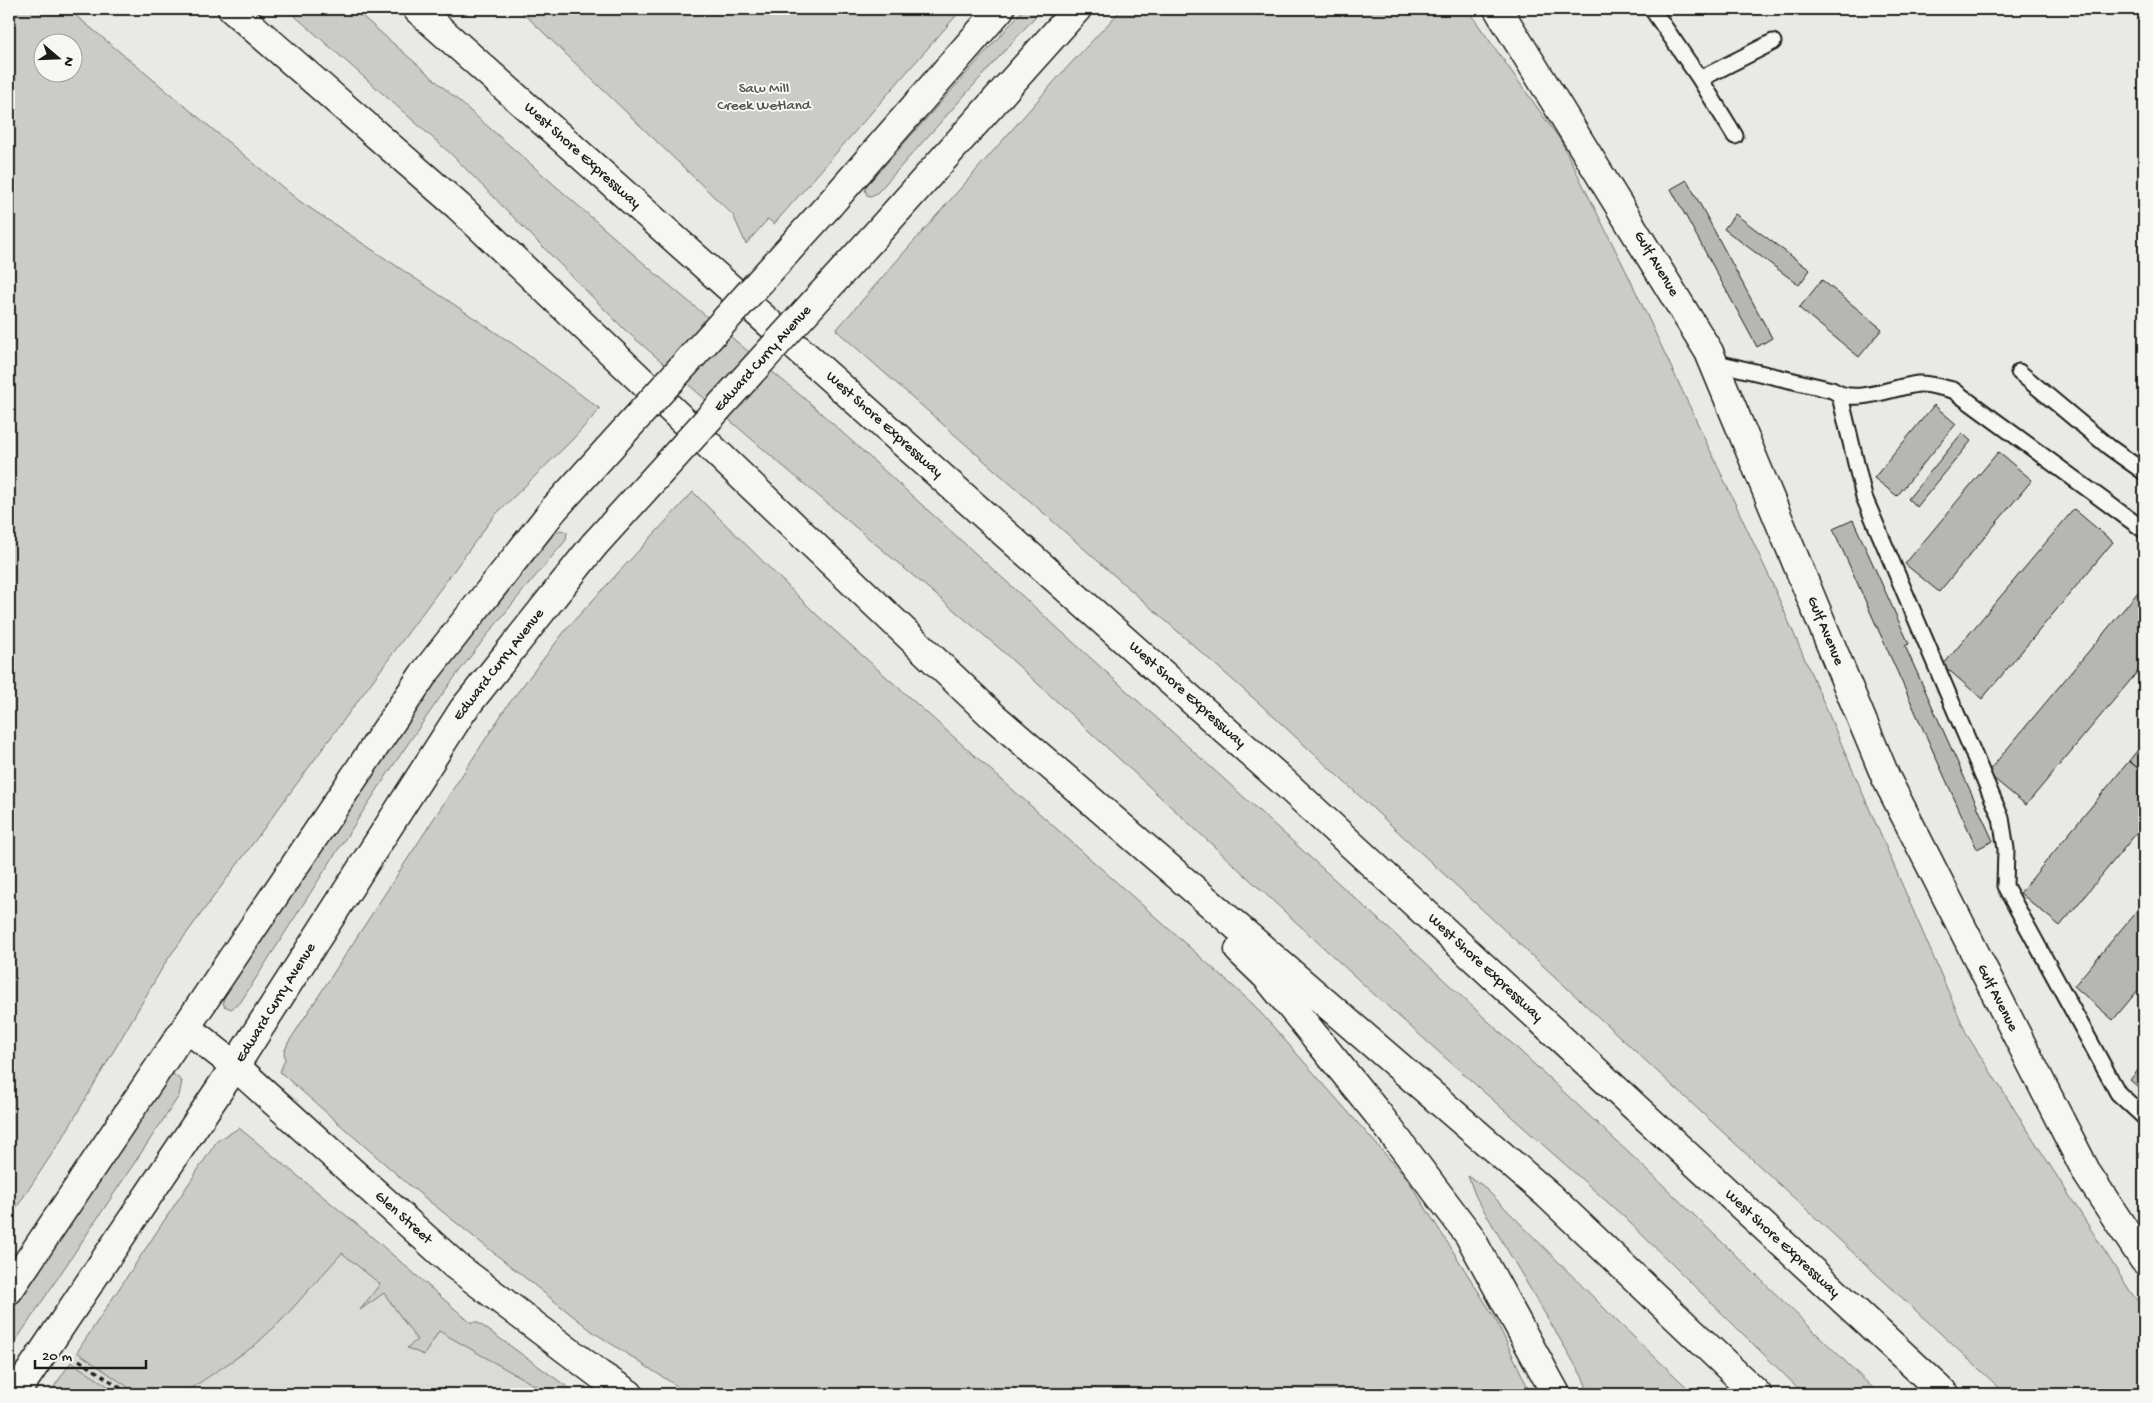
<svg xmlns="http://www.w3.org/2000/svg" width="2153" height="1403" font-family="'Gochi Hand',sans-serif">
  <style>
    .built { fill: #dadad6 }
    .green { fill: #cbcbc7; stroke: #747472; fill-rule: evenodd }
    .building { fill: #b6b6b3; stroke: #1c1c1c }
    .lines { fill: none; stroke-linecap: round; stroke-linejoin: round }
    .service-casing { stroke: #1c1c1c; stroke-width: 19 }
    .tertiary-casing { stroke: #1c1c1c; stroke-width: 31 }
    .motorway-casing { stroke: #1c1c1c; stroke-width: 31 }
    .path { stroke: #1c1c1c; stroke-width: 3; stroke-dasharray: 5 4; stroke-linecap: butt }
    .service { stroke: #f6f6f2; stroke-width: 15 }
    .tertiary { stroke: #f6f6f2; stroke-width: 28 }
    .motorway { stroke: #f6f6f2; stroke-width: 28 }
    .tertiary-bridge-casing { stroke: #1c1c1c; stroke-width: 31; stroke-linecap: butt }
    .tertiary-bridge { stroke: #f6f6f2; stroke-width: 28 }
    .labels { text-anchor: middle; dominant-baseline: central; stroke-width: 4; stroke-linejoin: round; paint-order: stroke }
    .park-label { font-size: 15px; fill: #51514f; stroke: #f6f6f2 }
    .street-label { font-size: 15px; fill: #1c1c1c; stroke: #f6f6f2 }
  </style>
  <rect width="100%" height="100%" fill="#e9e9e5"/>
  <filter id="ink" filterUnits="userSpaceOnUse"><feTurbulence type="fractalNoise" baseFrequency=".02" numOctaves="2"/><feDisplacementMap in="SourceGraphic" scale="10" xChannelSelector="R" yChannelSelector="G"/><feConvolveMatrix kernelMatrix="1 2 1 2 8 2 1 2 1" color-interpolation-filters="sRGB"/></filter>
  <g filter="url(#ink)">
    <!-- built -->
    <path class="built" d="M239,1128L364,1230L470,1322H477L577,1394H49L217,1141Z"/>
    <!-- green -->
    <path class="green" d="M9,9H68L298,200L513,344L600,409L572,440L494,516L167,960L65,1134L9,1219ZM42,42H72V72H42Z
      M287,9H354L656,274L812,405L1410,948L1662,1184L1879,1394H1804L1623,1216L1376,996L999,648L777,461L625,330L451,154Z
      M519,9H962L774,224L768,219L746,244L733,215Z
      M1024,9H1042L877,193L871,196L867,195L865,189L867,185Z
      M1122,9H1467L1561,141L1629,277L1769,576L1967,1035L2132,1294L2144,1309V1394H2006L1260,704L836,330L1060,75Z
      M693,492L817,615L1253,1004L1408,1180L1495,1318L1531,1394H689L593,1332L409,1185L280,1072L285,1059L284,1052L288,1043L507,706L568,627Z
      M560,530L567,532L566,540C522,592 478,644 439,699C369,798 306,901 240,1003L231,1009L224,1006L222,996L430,689L554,534Z
      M173,1074L182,1081L179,1096L9,1351V1313L164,1079Z
      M239,1128L364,1230L470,1322H477L577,1394H538L541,1389L439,1331L424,1355L407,1348L417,1340L384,1293L360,1310L380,1284L342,1253L280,1322L254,1346L183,1394H138L77,1352L217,1141Z
      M1468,1176L1482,1185L1620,1324L1694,1394H1589L1583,1378L1476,1197Z
      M71,1362L120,1394H49Z"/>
    <!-- building -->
    <path class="building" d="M1687,180L1772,338L1757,347L1671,189Z
      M1735,214L1810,270L1799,285L1724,229Z
      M1822,280L1882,329L1859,357L1799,308Z
      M1934,405L1956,424L1897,496L1874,478Z
      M1962,433L1971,441L1917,507L1908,499Z
      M1998,452L2032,480L1939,592L1905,564Z
      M2074,509L2113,542L1982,699L1943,665Z
      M1853,520L1909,644L1905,646L1993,841L1977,849L1833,529Z
      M2144,585V664L2026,805L1987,773Z
      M2144,742V773L2129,761Z
      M2129,761L2144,773V824L2060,926L2020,893Z
      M2144,902V983L2113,1020L2074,986Z
      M2144,1063V1092L2130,1080Z"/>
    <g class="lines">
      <defs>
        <path id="service" d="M1652,9L1700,79L1773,42
          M1700,79L1735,136
          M1713,362L1832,390C1855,406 1892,387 1918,384C1929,383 1942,388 1953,390L2144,530
          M2019,372L2109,447L2144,472
          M1840,396L1864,497L2001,818L2006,849L2005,886L2118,1093L2144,1117"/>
        <path id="tertiary" d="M1498,9L1709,352L1886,778L2088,1175L2144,1260
          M830,204L1000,9
          M870,241L1077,9
          M187,1028L235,1066L456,1266L600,1375L629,1394
          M9,1290L423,675L554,509
          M15,1394L235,1066L463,710L594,545"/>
        <path id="motorway" d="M232,9L458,206L993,716L1548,1195L1757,1394
          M417,9L1287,785L1945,1394
          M1239,950L1266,976L1378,1114L1469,1235L1556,1394"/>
      </defs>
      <!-- service casing -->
      <use href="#service" class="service-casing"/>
      <!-- tertiary casing -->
      <use href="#tertiary" class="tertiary-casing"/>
      <!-- motorway casing -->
      <use href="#motorway" class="motorway-casing"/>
      <!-- path -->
      <path class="path" d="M79,1360L130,1394"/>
      <!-- service -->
      <use href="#service" class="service"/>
      <!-- tertiary -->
      <use href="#tertiary" class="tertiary"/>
      <!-- motorway -->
      <use href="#motorway" class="motorway"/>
      <defs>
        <path id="tertiary-bridge" d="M554,509L830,204
          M594,545L870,241"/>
      </defs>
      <!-- tertiary-bridge casing -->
      <use href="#tertiary-bridge" class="tertiary-bridge-casing"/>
      <!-- tertiary-bridge -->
      <use href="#tertiary-bridge" class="tertiary-bridge"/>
    </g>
  </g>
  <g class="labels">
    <!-- park labels -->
    <g class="park-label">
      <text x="764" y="89">Saw Mill<tspan x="764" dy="17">Creek Wetland</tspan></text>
    </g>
    <!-- street labels -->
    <g class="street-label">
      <text transform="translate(582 156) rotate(42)">West Shore Expressway</text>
      <text transform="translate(1656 264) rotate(59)">Gulf Avenue</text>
      <text transform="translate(763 359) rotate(-48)">Edward Curry Avenue</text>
      <text transform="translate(884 425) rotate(42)">West Shore Expressway</text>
      <text transform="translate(1825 631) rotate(67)">Gulf Avenue</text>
      <text transform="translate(499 665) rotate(-52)">Edward Curry Avenue</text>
      <text transform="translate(1187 695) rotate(42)">West Shore Expressway</text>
      <text transform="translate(1485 968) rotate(43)">West Shore Expressway</text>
      <text transform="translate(1997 998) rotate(63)">Gulf Avenue</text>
      <text transform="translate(276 1003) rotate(-58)">Edward Curry Avenue</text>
      <text transform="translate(403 1218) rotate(42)">Glen Street</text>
      <text transform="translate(1782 1244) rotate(43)">West Shore Expressway</text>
    </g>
  </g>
  <!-- margin -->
  <rect width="2153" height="1403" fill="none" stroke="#f6f6f2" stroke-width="30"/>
  <rect x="15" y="15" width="2123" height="1373" fill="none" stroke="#1c1c1c" stroke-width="2" filter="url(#ink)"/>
  <!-- north arrow -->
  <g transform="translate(58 58) rotate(109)"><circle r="24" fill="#f6f6f2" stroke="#9f9f9c"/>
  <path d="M0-4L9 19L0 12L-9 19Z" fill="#1c1c1c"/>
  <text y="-8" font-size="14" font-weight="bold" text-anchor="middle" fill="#1c1c1c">N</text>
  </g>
  <!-- scale -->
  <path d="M35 1360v8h111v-8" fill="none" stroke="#1c1c1c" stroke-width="2.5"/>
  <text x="42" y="1360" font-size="15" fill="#1c1c1c" stroke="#f6f6f2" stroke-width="4" paint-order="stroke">20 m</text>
</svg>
